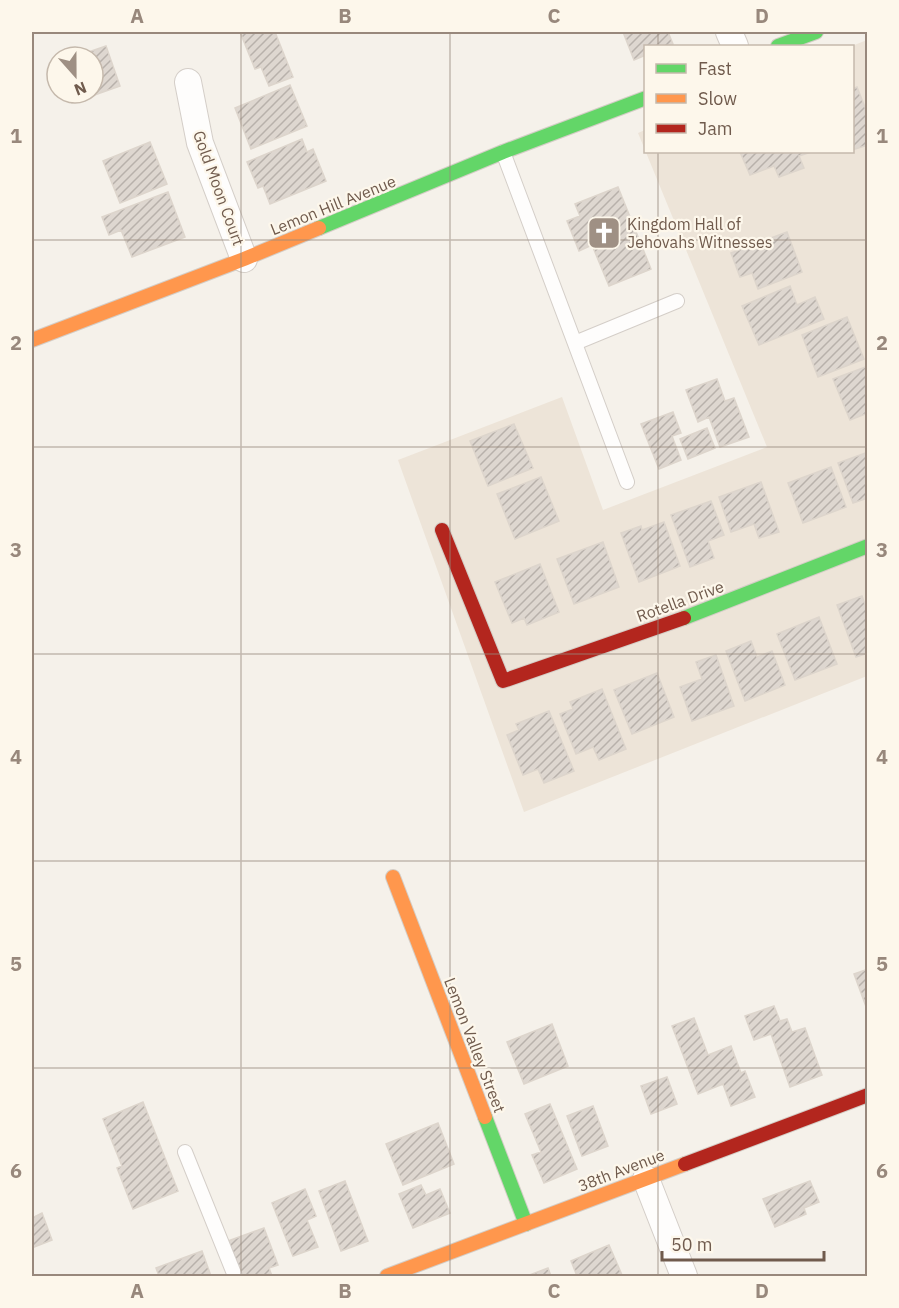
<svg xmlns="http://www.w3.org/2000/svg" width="899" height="1308" font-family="'IBM Plex Sans',sans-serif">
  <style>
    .residential { fill: #ede4d8 }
    .building { fill: url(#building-hatch); stroke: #ddd5cc; stroke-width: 1.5 }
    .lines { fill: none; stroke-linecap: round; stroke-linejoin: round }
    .lane-casing { stroke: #d4cec8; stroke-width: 16 }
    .street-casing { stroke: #d4cec8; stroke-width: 28 }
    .fast-casing { stroke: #d4cdc6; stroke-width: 16 }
    .slow-casing { stroke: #d4cdc6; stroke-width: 16 }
    .jam-casing { stroke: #d4cdc6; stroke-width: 16 }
    .lane { stroke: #fefdfc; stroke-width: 14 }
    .street { stroke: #fefdfc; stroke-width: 26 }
    .fast { stroke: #63d668; stroke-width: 14 }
    .slow { stroke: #ff974d; stroke-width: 14 }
    .jam { stroke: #b3261e; stroke-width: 14 }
    .grid { fill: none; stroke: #98887c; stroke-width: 1.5; stroke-opacity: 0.55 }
    .labels { text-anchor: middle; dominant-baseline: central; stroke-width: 4.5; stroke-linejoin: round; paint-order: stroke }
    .street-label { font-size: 16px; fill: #705b4d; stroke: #fdf7eb }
    .poi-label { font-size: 16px; fill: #705b4d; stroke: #fdf7eb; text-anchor: start }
    .neatline { fill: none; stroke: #98887c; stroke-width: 2 }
    .grid-label { font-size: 20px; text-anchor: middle; font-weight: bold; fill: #98887c }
  </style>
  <defs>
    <pattern id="building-hatch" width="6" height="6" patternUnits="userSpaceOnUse" patternTransform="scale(1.5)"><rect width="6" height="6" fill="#ded7d0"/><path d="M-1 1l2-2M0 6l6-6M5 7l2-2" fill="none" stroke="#b8b1ab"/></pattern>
  </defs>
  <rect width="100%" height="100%" fill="#f5f1ea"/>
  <!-- residential -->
  <path class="residential" d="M867,40V676L524,812L398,460L562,397L603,510L767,447L638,133L645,130L646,152H852V46Z"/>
  <!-- building -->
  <path class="building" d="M240,32H275L293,77L269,86L261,67L255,69Z
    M623,32H668L673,44L667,46H646V55L634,60Z
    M106,46L120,86L72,103L69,93H93V57H74Z
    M290,85L307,126L251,149L235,108Z
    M857,87L868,115V145L852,150V89Z
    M302,139L307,152L313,149L326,181L270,204L263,186L258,188L247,162Z
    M150,142L167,184L120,203L103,161Z
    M740,152H811L799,156L804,168L779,177L774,166L750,175Z
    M618,187L651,269L609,286L592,245L579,251L567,221L580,216L575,204Z
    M168,192L185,237L132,257L121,230L109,235L102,217Z
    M787,232L802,272L758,289L752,273L740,277L731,253Z
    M790,286L797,305L815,297L824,319L759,345L742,306Z
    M847,317L864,359L818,377L802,335Z
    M868,366V413L850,420L833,379Z
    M717,379L725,401L734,398L749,437L720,447L709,417L698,422L686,390Z
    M673,412L681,433L672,436L681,460L659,469L641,424Z
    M514,424L533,468L488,486L470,441Z
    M707,428L715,448L688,459L680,439Z
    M868,452V498L853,503L838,463Z
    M831,467L846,507L803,523L788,483Z
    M541,477L559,521L515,539L497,494Z
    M761,482L779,532L759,538L754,524L731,532L719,497Z
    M711,501L724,535L708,541L714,558L690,567L671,515Z
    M664,522L680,566L639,582L621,533L641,526L642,530Z
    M603,542L619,587L574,604L557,559Z
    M540,564L559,612L527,625L524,618L512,623L495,582Z
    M862,596L868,613V653L856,657L837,605Z
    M819,617L837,664L795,680L777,634Z
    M751,641L757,657L772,651L785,685L745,701L726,651Z
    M716,655L734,706L692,721L680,687L702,679L696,662Z
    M657,673L674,717L632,734L614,690Z
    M602,689L626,749L599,760L593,747L576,754L560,714L573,709L570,702Z
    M549,711L574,771L544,783L538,769L523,775L507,735L519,730L516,724Z
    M868,969V1012L854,974Z
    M774,1006L780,1021L787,1019L792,1032L805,1028L822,1075L790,1087L771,1034L754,1040L745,1016Z
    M694,1018L708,1055L731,1046L741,1073L745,1071L755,1097L731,1106L723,1084L698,1094L672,1026Z
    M552,1024L568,1066L524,1084L507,1042Z
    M667,1077L677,1104L651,1114L641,1086Z
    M143,1102L178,1191L133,1209L117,1168L122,1166L103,1119Z
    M550,1104L577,1169L544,1183L532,1155L541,1152L525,1114Z
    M593,1106L608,1146L582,1156L567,1116Z
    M438,1123L454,1164L403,1185L386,1144Z
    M345,1181L368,1241L341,1251L319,1191Z
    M810,1181L819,1202L804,1208L806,1214L775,1227L763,1199Z
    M421,1185L426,1195L440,1189L450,1213L413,1228L399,1194Z
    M305,1189L316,1216L307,1220L318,1247L293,1256L272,1203Z
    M42,1213L52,1240L32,1248V1218Z
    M264,1228L278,1265L269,1268L272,1276H241L228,1241Z
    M609,1245L622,1275L619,1276H577L571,1261Z
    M202,1251L211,1276H159L156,1268Z
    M548,1268L551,1276H527Z"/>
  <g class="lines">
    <defs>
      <path id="lane" d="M503,152L627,482
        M575,343L677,301
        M185,1152L235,1276"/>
      <path id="street" d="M729,32L735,46
        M188,82L200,143L244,259
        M646,1179L684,1276"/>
      <path id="fast" d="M778,46L816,32
        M319,228L503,152L646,98
        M684,618L868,546
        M485,1117L526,1224"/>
      <path id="slow" d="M32,340L244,259L319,228
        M393,877L485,1117
        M387,1276L685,1164"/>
      <path id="jam" d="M442,530L503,681L684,618
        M685,1164L868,1095"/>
    </defs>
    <!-- lane casing -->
    <use href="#lane" class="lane-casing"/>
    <!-- street casing -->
    <use href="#street" class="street-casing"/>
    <!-- fast casing -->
    <use href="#fast" class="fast-casing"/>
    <!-- slow casing -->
    <use href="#slow" class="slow-casing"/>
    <!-- jam casing -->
    <use href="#jam" class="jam-casing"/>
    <!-- lane -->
    <use href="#lane" class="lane"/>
    <!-- street -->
    <use href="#street" class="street"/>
    <!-- fast -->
    <use href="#fast" class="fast"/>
    <!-- slow -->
    <use href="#slow" class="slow"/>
    <!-- jam -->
    <use href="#jam" class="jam"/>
  </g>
  <!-- grid -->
  <path class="grid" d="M241,32V1276M450,32V1276M658,32V46M658,152V1276M32,240H868M32,447H868M32,654H868M32,861H868M32,1068H868"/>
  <!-- icons -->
  <defs>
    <symbol id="church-square" viewBox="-11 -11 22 22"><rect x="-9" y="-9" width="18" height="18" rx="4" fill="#9f9084" stroke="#fdf7eb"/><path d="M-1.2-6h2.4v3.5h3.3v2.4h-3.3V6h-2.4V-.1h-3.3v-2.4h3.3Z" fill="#fff"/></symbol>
  </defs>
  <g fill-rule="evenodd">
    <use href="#church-square" x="585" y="214" width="38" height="38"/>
  </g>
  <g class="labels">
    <!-- street labels -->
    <g class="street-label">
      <text transform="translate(219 188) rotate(70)">Gold Moon Court</text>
      <text transform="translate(333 205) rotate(-22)">Lemon Hill Avenue</text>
      <text transform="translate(680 601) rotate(-20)">Rotella Drive</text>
      <text transform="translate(475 1045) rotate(69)">Lemon Valley Street</text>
      <text transform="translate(621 1170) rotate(-21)">38th Avenue</text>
    </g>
    <!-- poi labels -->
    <g class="poi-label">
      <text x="627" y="224">Kingdom Hall of<tspan x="627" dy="18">Jehovahs Witnesses</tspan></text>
    </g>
  </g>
  <!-- border -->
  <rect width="899" height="1308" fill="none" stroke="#fdf7eb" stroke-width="66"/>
  <!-- legend -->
  <rect x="644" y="45" width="210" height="108" fill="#fdf7eb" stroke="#c5b9ac" stroke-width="1.5"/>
  <rect x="656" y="64" width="30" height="9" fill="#63d668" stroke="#c5b9ac" stroke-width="1.5"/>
  <text x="698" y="75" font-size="18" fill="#705b4d">Fast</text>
  <rect x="656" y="94" width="30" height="9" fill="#ff974d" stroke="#c5b9ac" stroke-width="1.5"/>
  <text x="698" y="105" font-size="18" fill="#705b4d">Slow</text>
  <rect x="656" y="124" width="30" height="9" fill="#b3261e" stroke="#c5b9ac" stroke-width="1.5"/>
  <text x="698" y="135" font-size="18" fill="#705b4d">Jam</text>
  <!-- north arrow -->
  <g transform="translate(75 75) rotate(159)"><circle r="28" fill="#fdf7eb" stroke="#c5b9ac" stroke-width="1.5"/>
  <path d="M0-4.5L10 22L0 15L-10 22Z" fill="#9f9084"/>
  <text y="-9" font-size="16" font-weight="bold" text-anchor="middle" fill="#705b4d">N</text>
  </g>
  <!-- scale -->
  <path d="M662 1251v9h162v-9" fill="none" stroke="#705b4d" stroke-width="3"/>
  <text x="671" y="1251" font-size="18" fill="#705b4d" stroke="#fdf7eb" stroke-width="4.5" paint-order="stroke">50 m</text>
  <rect x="33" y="33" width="833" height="1242" class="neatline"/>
  <g class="grid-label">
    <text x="137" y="23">A</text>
    <text x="345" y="23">B</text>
    <text x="554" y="23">C</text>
    <text x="762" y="23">D</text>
    <text x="16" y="143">1</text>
    <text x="882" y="143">1</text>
    <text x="16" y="350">2</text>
    <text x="882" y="350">2</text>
    <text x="16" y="557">3</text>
    <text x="882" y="557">3</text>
    <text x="16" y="764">4</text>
    <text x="882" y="764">4</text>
    <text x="16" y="971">5</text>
    <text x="882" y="971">5</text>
    <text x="16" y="1178">6</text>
    <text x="882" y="1178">6</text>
    <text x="137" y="1298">A</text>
    <text x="345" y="1298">B</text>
    <text x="554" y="1298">C</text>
    <text x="762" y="1298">D</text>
  </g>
</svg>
